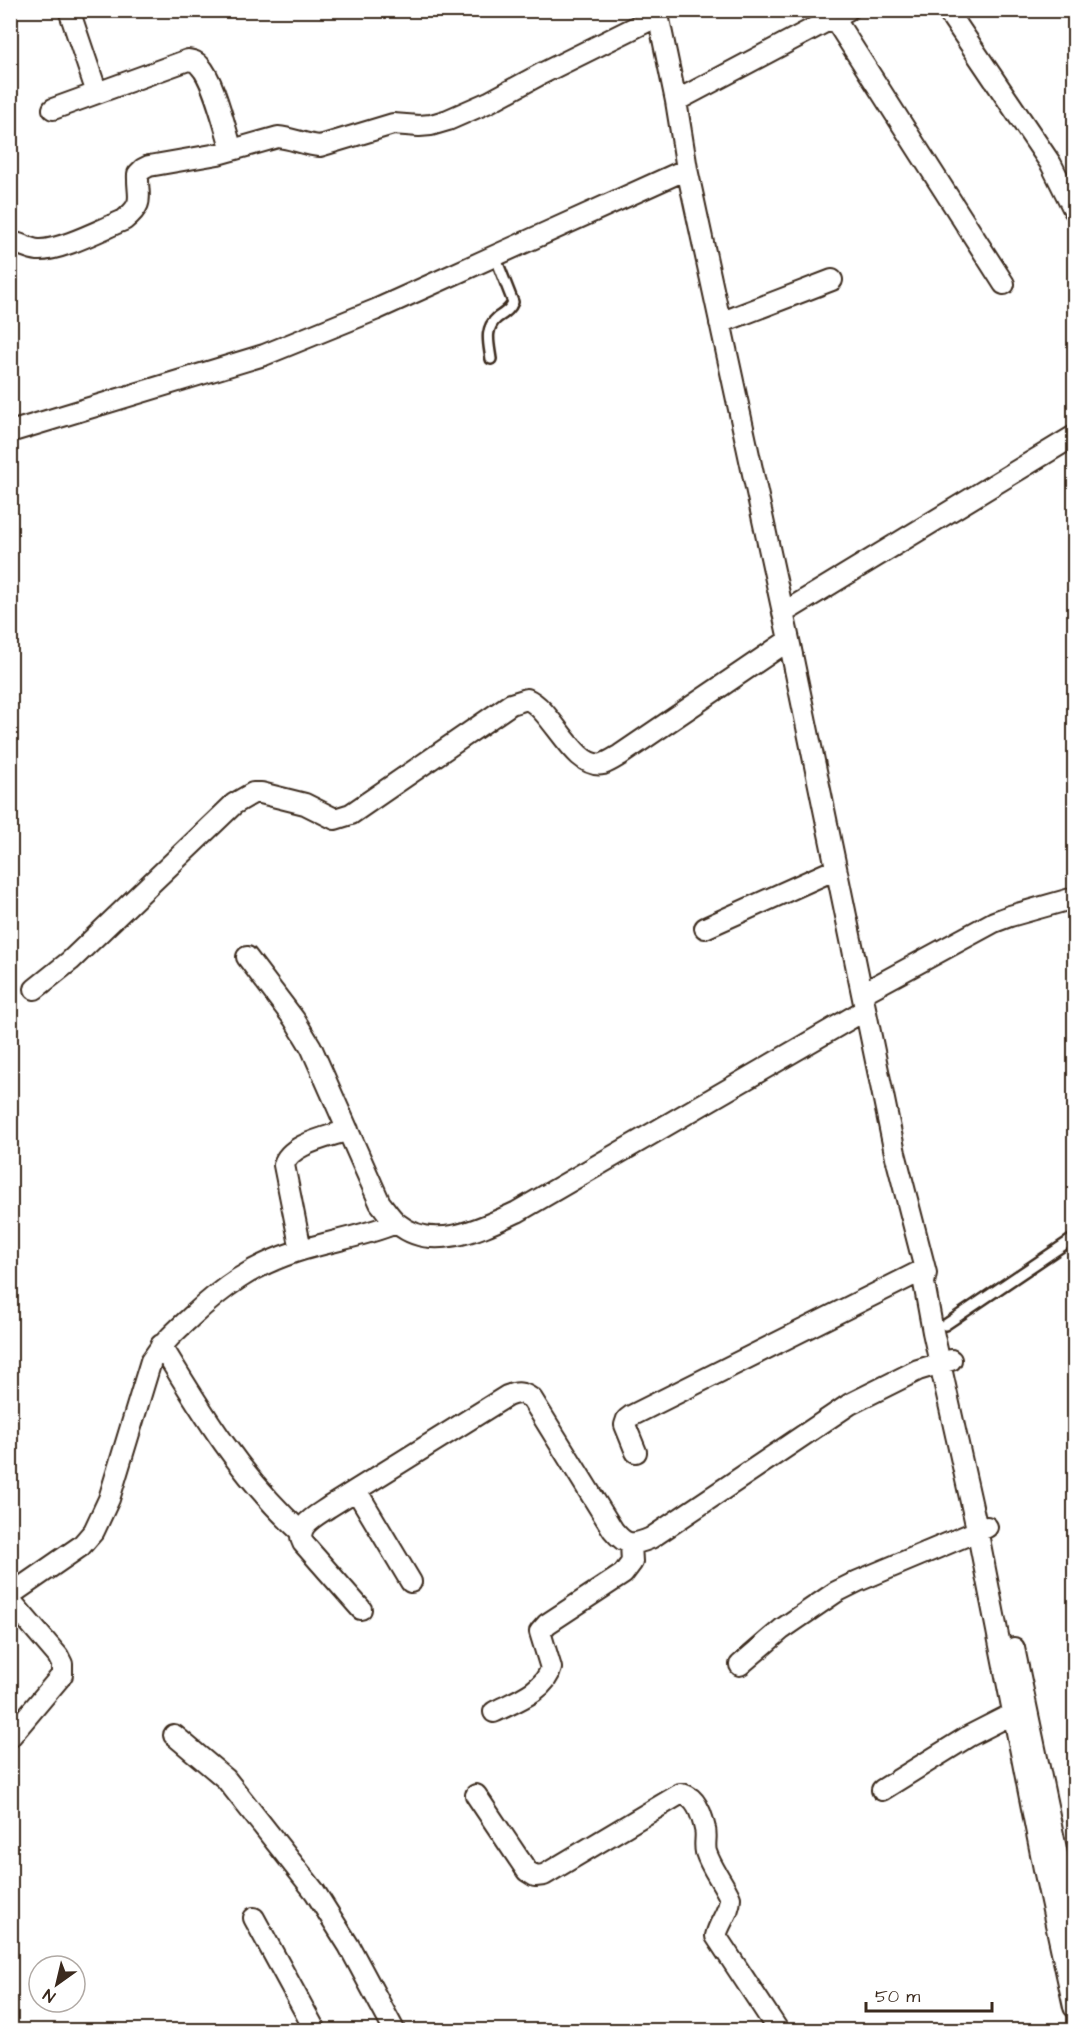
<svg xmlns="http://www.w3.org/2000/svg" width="1085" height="2041" font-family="'Architects Daughter',sans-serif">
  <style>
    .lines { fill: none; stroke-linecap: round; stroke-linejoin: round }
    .service-casing { stroke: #3b2a1e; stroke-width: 14 }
    .minor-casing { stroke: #3b2a1e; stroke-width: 24 }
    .service { stroke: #fff; stroke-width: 9 }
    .minor { stroke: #fff; stroke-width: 20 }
  </style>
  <rect width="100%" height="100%" fill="#fff"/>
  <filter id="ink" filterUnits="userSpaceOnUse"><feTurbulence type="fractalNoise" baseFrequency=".0167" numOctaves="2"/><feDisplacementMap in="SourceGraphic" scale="12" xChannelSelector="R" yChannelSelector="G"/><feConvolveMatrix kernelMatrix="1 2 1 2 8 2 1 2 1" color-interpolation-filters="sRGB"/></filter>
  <g filter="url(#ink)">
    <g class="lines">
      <defs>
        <path id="service" d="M491,359C489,344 484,329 497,318C504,313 510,310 513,302L495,256
          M945,1325L1074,1238"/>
        <path id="minor" d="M69,10L97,93
          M657,10L676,101L687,169L789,640L895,1153L926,1273L924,1283L933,1332L977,1529L1044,1869L1074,2007
          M947,10L1051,164L1074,210
          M834,18L1004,284
          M676,101L848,10
          M53,109L188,60C193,61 196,61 200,66C214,80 225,129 232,150
          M10,242C20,243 28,249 38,250C60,251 102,229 124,220C146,202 137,198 138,174L143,169L149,166L218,154L278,137C292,138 305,145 320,146L393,124L419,126L431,125L448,120L489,102L541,74L658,16
          M720,323L832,280
          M10,432L264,355L375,310L687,169
          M783,613L1074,436
          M705,928L836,869
          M247,957L294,1019L311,1047L380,1203C386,1210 391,1219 398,1224C433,1253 482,1228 517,1212L865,1010
          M35,989L70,961L234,804L253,793H261L305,804L335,819L351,814L511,704L527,699C553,710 574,770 603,764C609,762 615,758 620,755L789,640
          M863,993L994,922L1010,916L1074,898
          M301,1250L284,1165C289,1144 329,1137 348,1130
          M161,1345C201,1411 243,1480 301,1532
          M636,1452L625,1425L627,1419L631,1416L925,1269
          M356,1490L411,1582
          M10,1595L81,1546L94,1531L109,1499L151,1361C162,1343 176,1331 191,1317C223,1287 252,1266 295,1252C329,1241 362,1237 396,1223
          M10,1600L58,1656L62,1664V1675L10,1737
          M361,1609L303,1543C294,1526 318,1515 329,1507L507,1396C517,1392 523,1392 532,1399L613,1530C626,1546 632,1546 651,1538L850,1404L918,1370L951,1360
          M1014,1648L1074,1935
          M740,1665L782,1629L836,1592L858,1581L987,1527
          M494,1712C513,1702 545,1692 551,1668L540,1632L547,1624L623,1574L632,1562L631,1544
          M174,1735L226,1779L315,1892L349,1946L394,2030
          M882,1790L969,1736L1024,1708
          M476,1795L527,1871L535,1876L544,1875L680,1794C696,1795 702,1815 705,1829C707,1836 704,1844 706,1852C711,1868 723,1882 730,1898C730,1912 719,1922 716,1936L778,2030
          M254,1918L315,2030"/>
      </defs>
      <!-- service casing -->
      <use href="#service" class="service-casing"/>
      <!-- minor casing -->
      <use href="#minor" class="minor-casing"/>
      <!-- service -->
      <use href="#service" class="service"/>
      <!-- minor -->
      <use href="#minor" class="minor"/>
    </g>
  </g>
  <!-- margin -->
  <rect width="1085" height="2041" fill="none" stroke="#fff" stroke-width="36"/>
  <rect x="18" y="18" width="1049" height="2005" fill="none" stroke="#3b2a1e" stroke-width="2" filter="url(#ink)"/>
  <!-- north arrow -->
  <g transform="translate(57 1984) rotate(214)"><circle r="28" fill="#ffffff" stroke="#b1aaa5" stroke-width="1.5"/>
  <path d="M0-4.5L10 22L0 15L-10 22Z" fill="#3b2a1e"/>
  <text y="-9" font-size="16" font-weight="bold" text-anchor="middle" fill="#3b2a1e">N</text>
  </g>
  <!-- scale -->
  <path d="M866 2002v9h126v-9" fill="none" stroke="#3b2a1e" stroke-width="3"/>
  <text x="875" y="2002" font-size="18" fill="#3b2a1e" stroke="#ffffff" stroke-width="4.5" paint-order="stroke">50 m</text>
</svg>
